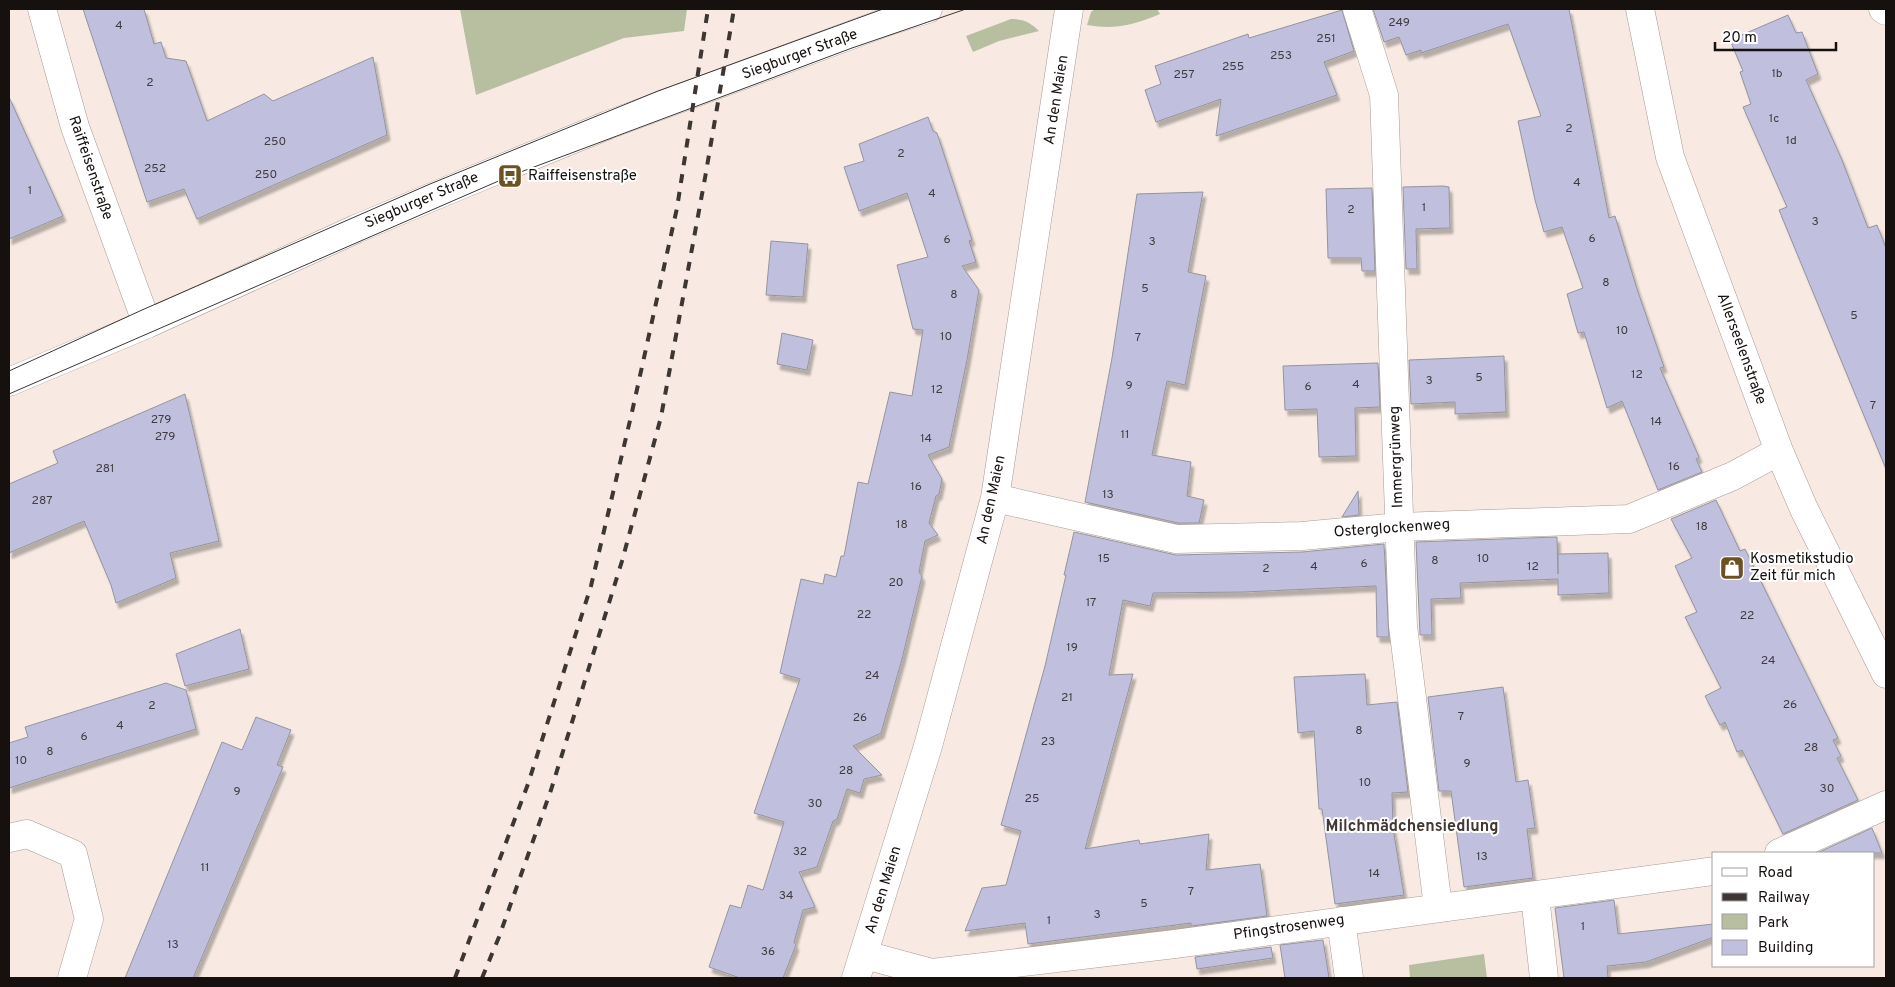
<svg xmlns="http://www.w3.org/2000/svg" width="1895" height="987" font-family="Overpass,sans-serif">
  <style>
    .green { fill: #b8bfa1 }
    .building { fill: #c0bfdd; stroke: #9494a0; filter: url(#shadow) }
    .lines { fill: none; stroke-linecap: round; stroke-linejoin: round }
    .minor-casing { stroke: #a89b95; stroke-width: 29 }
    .major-casing { stroke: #a89b95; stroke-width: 29 }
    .minor { stroke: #fff; stroke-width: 28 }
    .major { stroke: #fff; stroke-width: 28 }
    .tram { stroke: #3d3633; stroke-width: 1 }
    .rail { stroke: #3d3633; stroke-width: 4; stroke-dasharray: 9 9; stroke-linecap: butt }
    .labels { text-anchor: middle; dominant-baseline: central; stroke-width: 4; stroke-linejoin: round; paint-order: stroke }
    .number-label { font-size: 12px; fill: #403c42 }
    .street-label { font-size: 15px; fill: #16110f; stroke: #fff }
    .poi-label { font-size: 15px; fill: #16110f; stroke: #fff; text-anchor: start }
    .neighbourhood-label { font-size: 16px; font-weight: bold; fill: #423732; stroke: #fff }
  </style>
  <defs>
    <filter id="shadow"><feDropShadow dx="3" dy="5.5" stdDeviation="1" flood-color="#0004"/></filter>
  </defs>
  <rect width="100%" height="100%" fill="#f8eae3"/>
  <!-- green -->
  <path class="green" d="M460,9H687L684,31L624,38L476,95Z
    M1095,9H1157L1160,14C1133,25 1116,30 1087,25L1091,12Z
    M1011,19C1023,19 1030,22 1039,31L999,41L973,52L966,36Z
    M1484,954L1487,978H1410L1409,965Z"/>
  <!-- building -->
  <path class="building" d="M83,9H144L154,44L161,42L166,58L186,61L207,121L264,94L273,101L373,57L387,135L197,219L184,189L147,202Z
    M1373,9H1569L1609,218L1615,216L1637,289L1664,367L1660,368L1699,457L1696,459L1702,472L1658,490L1622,401L1607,408L1584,332L1578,333L1567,294L1583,288L1562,227L1544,232L1535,200L1518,121L1541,116L1508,24L1421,53V50L1406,55L1399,37L1384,42Z
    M1342,10L1354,51L1324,62L1337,95L1216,136L1221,99L1156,122L1145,90L1161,84L1155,66L1248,34L1249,38Z
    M1788,15L1796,33L1802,32L1818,74L1806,80L1842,160L1868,228L1877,225L1886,248V469L1779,210L1787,207L1743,107L1751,104L1740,72L1743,71L1730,40Z
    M9,97L63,216L9,239Z
    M928,117L933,131L937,133L972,240L969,241L976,262L962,266L979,290L967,360L949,447L928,455L942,479L939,494L936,496L929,523L938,535L925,541L919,572L922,576L902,659L881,733L853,746L882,775L864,779L860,793L847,789L837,819L833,821L817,867L799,872L815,907L803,910L794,942L796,945L783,978H740L709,967L730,905L741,908L748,885L763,890L784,822L754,813L800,679L780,673L801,579L823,584L825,574L836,577L841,556H844L858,482L868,484L890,392L912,396L923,330L913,329L897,265L928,257L907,193L859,211L844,167L864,161L859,144Z
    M1443,186L1449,187L1450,228L1416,229L1417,269H1406L1403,187Z
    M1372,188L1375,271H1362L1361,258H1328L1326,189Z
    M1203,192L1188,272L1206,276L1185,385L1167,381L1152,455L1191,462L1187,496L1204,500L1199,523H1178L1085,502L1112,358L1137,194Z
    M771,241L808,244L803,297L766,295Z
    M782,333L813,340L807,370L777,364Z
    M1504,356L1506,412L1455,414V402L1411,404L1409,360Z
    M1378,363L1380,407L1355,408L1356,456L1319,457L1317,409L1285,410L1283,366Z
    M185,394L219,541L170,553L176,578L116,603L111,585L84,521L9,553V484L58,463L53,451Z
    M1358,491L1359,515L1342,517Z
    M1716,500L1740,551L1745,549L1838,738L1833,740L1841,756L1837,758L1858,800L1783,834L1742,750L1737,752L1725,722L1720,725L1705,696L1721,688L1685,617L1697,612L1675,566L1692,558L1671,519Z
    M1074,532L1176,555L1302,552L1384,544L1389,637H1377L1376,586L1244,592L1153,593L1150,606L1123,600L1109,675L1133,674L1085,849L1139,840L1140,844L1209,834L1206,870L1260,864L1267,916L1191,926V923L1028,944L1025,923L965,931L982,888L1006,885L1021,831L1001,825L1045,666L1066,575H1064Z
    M1557,537L1558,574V554L1608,553L1609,593L1558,595V579L1460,583L1461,598L1431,599L1432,635H1420L1416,542Z
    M240,629L249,669L185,686L176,654Z
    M1365,674L1367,705L1397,702L1408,792L1392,793L1393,828L1404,895L1335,904L1322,809H1319L1314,731L1298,733L1294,677Z
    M166,683L186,690L196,729L9,788V743L28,737L25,727Z
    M1503,687L1516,782L1528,780L1535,828L1527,829L1533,878L1464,887L1451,791H1439L1428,697Z
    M256,717L291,730L277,765L283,767L193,978H125L222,742L242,750Z
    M1872,828L1882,853H1817Z
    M1614,900L1618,934L1714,924V937L1646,962L1607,966L1608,978H1564L1555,908Z
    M1323,940L1329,978H1285L1280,945Z
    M1271,947L1273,958L1197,969L1195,957Z"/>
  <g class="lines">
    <defs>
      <path id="minor" d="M42,9L75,127L147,324
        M1357,9L1384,95L1403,626L1438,907
        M1640,9L1670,157L1779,451L1804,509L1886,674
        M1883,9L1886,11
        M995,498L1176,539L1302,536L1399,527L1629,519L1733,476L1779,451
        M9,838L27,834L73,854L89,919L72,978
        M1779,853L1886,805
        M1535,896L1544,978
        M1341,921L1349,978
        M865,955L932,973L1175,944L1714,871
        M856,978L928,746L995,498L1069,9"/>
      <path id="major" d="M9,382L147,324L356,229L463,184L608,125L889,21L928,9"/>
    </defs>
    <!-- minor casing -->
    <use href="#minor" class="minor-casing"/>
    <!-- major casing -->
    <use href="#major" class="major-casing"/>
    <!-- minor -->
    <use href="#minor" class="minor"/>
    <!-- major -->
    <use href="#major" class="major"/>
    <!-- tram -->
    <path class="tram" d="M9,371L142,310L430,184L658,91L883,9
      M9,394L510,176L852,48L966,9"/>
    <!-- rail -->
    <path class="rail" d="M455,978L528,784L591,586L632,412L677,208L708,9
      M482,978L499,937L551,790L622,561L661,417L705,178L734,9"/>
  </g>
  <!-- icons -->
  <defs>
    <symbol id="bus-square" viewBox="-11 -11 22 22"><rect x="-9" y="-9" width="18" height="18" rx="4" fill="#6c5123" stroke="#fff"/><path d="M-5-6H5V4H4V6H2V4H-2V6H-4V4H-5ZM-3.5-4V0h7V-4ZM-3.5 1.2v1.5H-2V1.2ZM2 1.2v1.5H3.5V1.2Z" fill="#fff"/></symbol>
    <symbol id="shop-square" viewBox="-11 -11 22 22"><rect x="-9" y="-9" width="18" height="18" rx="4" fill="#6c5123" stroke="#fff"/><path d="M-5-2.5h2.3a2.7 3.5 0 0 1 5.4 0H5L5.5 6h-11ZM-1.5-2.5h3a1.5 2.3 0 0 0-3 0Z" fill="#fff"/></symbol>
  </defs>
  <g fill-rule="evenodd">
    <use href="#bus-square" x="496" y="162" width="28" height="28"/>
    <use href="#shop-square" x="1718" y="554" width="28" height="28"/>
  </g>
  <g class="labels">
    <!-- number labels -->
    <g class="number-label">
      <text x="1399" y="23">249</text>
      <text x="119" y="26">4</text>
      <text x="1326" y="39">251</text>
      <text x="1281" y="56">253</text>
      <text x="1233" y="67">255</text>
      <text x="1777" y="74">1b</text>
      <text x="1184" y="75">257</text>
      <text x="150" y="83">2</text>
      <text x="1774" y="119">1c</text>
      <text x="1569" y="129">2</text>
      <text x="1791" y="141">1d</text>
      <text x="275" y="142">250</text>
      <text x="901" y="154">2</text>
      <text x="155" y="169">252</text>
      <text x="266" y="175">250</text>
      <text x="1577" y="183">4</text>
      <text x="30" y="191">1</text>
      <text x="932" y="194">4</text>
      <text x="1424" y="208">1</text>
      <text x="1351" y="210">2</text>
      <text x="1815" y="222">3</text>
      <text x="1592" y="239">6</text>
      <text x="947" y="240">6</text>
      <text x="1152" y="242">3</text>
      <text x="1606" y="283">8</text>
      <text x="1145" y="289">5</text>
      <text x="954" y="295">8</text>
      <text x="1854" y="316">5</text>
      <text x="1622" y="331">10</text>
      <text x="946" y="337">10</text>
      <text x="1138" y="338">7</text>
      <text x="1637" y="375">12</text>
      <text x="1479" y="378">5</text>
      <text x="1429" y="381">3</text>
      <text x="1356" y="385">4</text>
      <text x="1129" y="386">9</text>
      <text x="1308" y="387">6</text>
      <text x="937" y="390">12</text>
      <text x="1873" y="406">7</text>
      <text x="161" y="420">279</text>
      <text x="1656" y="422">14</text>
      <text x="1125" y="435">11</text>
      <text x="165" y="437">279</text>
      <text x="926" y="439">14</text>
      <text x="1674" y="467">16</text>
      <text x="105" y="469">281</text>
      <text x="916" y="487">16</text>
      <text x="1108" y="495">13</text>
      <text x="42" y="501">287</text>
      <text x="902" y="525">18</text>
      <text x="1702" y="527">18</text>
      <text x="1104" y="559">15</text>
      <text x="1483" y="559">10</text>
      <text x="1435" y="561">8</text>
      <text x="1364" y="564">6</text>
      <text x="1314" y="567">4</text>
      <text x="1533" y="567">12</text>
      <text x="1266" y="569">2</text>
      <text x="896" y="583">20</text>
      <text x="1091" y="603">17</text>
      <text x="864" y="615">22</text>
      <text x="1747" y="616">22</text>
      <text x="1072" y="648">19</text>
      <text x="1768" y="661">24</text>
      <text x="872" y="676">24</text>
      <text x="1067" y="698">21</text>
      <text x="1790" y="705">26</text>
      <text x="152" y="706">2</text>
      <text x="1461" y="717">7</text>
      <text x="860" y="718">26</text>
      <text x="120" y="726">4</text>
      <text x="1359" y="731">8</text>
      <text x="84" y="737">6</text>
      <text x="1048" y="742">23</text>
      <text x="1811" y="748">28</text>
      <text x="50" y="752">8</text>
      <text x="21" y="761">10</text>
      <text x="1467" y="764">9</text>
      <text x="846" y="771">28</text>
      <text x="1365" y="783">10</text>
      <text x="1827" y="789">30</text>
      <text x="237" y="792">9</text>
      <text x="1032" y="799">25</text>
      <text x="815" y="804">30</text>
      <text x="800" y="852">32</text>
      <text x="1482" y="857">13</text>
      <text x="205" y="868">11</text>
      <text x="1374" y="874">14</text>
      <text x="1191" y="892">7</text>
      <text x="786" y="896">34</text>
      <text x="1144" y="904">5</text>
      <text x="1097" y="915">3</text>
      <text x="1049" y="921">1</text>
      <text x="1583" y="927">1</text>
      <text x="173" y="945">13</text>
      <text x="768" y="952">36</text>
    </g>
    <!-- street labels -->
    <g class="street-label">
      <text transform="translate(800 55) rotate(-20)">Siegburger Straße</text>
      <text transform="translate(1057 100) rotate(-81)">An den Maien</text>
      <text transform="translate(90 168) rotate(71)">Raiffeisenstraße</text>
      <text transform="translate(422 201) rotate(-23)">Siegburger Straße</text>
      <text transform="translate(1741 349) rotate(70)">Allerseelenstraße</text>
      <text transform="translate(1397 457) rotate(-92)">Immergrünweg</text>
      <text transform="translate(992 500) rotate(-78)">An den Maien</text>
      <text transform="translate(1392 529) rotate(-4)">Osterglockenweg</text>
      <text transform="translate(884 890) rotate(-73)">An den Maien</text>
      <text transform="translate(1289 928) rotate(-8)">Pfingstrosenweg</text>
    </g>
    <!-- poi labels -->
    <g class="poi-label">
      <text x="528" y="176">Raiffeisenstraße</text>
      <text x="1750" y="559">Kosmetikstudio<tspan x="1750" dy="17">Zeit für mich</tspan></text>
    </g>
    <!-- neighbourhood labels -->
    <g class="neighbourhood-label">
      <text x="1412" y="827">Milchmädchensiedlung</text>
    </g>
  </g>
  <!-- border -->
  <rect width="1895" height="987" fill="none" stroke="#16110f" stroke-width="20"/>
  <!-- legend -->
  <rect x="1712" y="852" width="162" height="115" fill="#ffffff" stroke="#a2a09f"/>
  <rect x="1722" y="868" width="25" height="8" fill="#ffffff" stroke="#a2a09f"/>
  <text x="1758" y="877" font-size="15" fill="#16110f">Road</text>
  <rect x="1722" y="893" width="25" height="8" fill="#3d3633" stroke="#a2a09f"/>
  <text x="1758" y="902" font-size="15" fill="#16110f">Railway</text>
  <rect x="1722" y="914" width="25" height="15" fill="#b8bfa1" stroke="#a2a09f"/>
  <text x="1758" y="927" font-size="15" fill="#16110f">Park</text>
  <rect x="1722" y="940" width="25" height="15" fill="#c0bfdd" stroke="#a2a09f"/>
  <text x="1758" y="952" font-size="15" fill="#16110f">Building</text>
  <!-- scale -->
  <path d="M1715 42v8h121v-8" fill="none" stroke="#16110f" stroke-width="2.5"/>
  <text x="1722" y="42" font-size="15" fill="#16110f" stroke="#ffffff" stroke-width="4" paint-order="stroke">20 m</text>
</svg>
